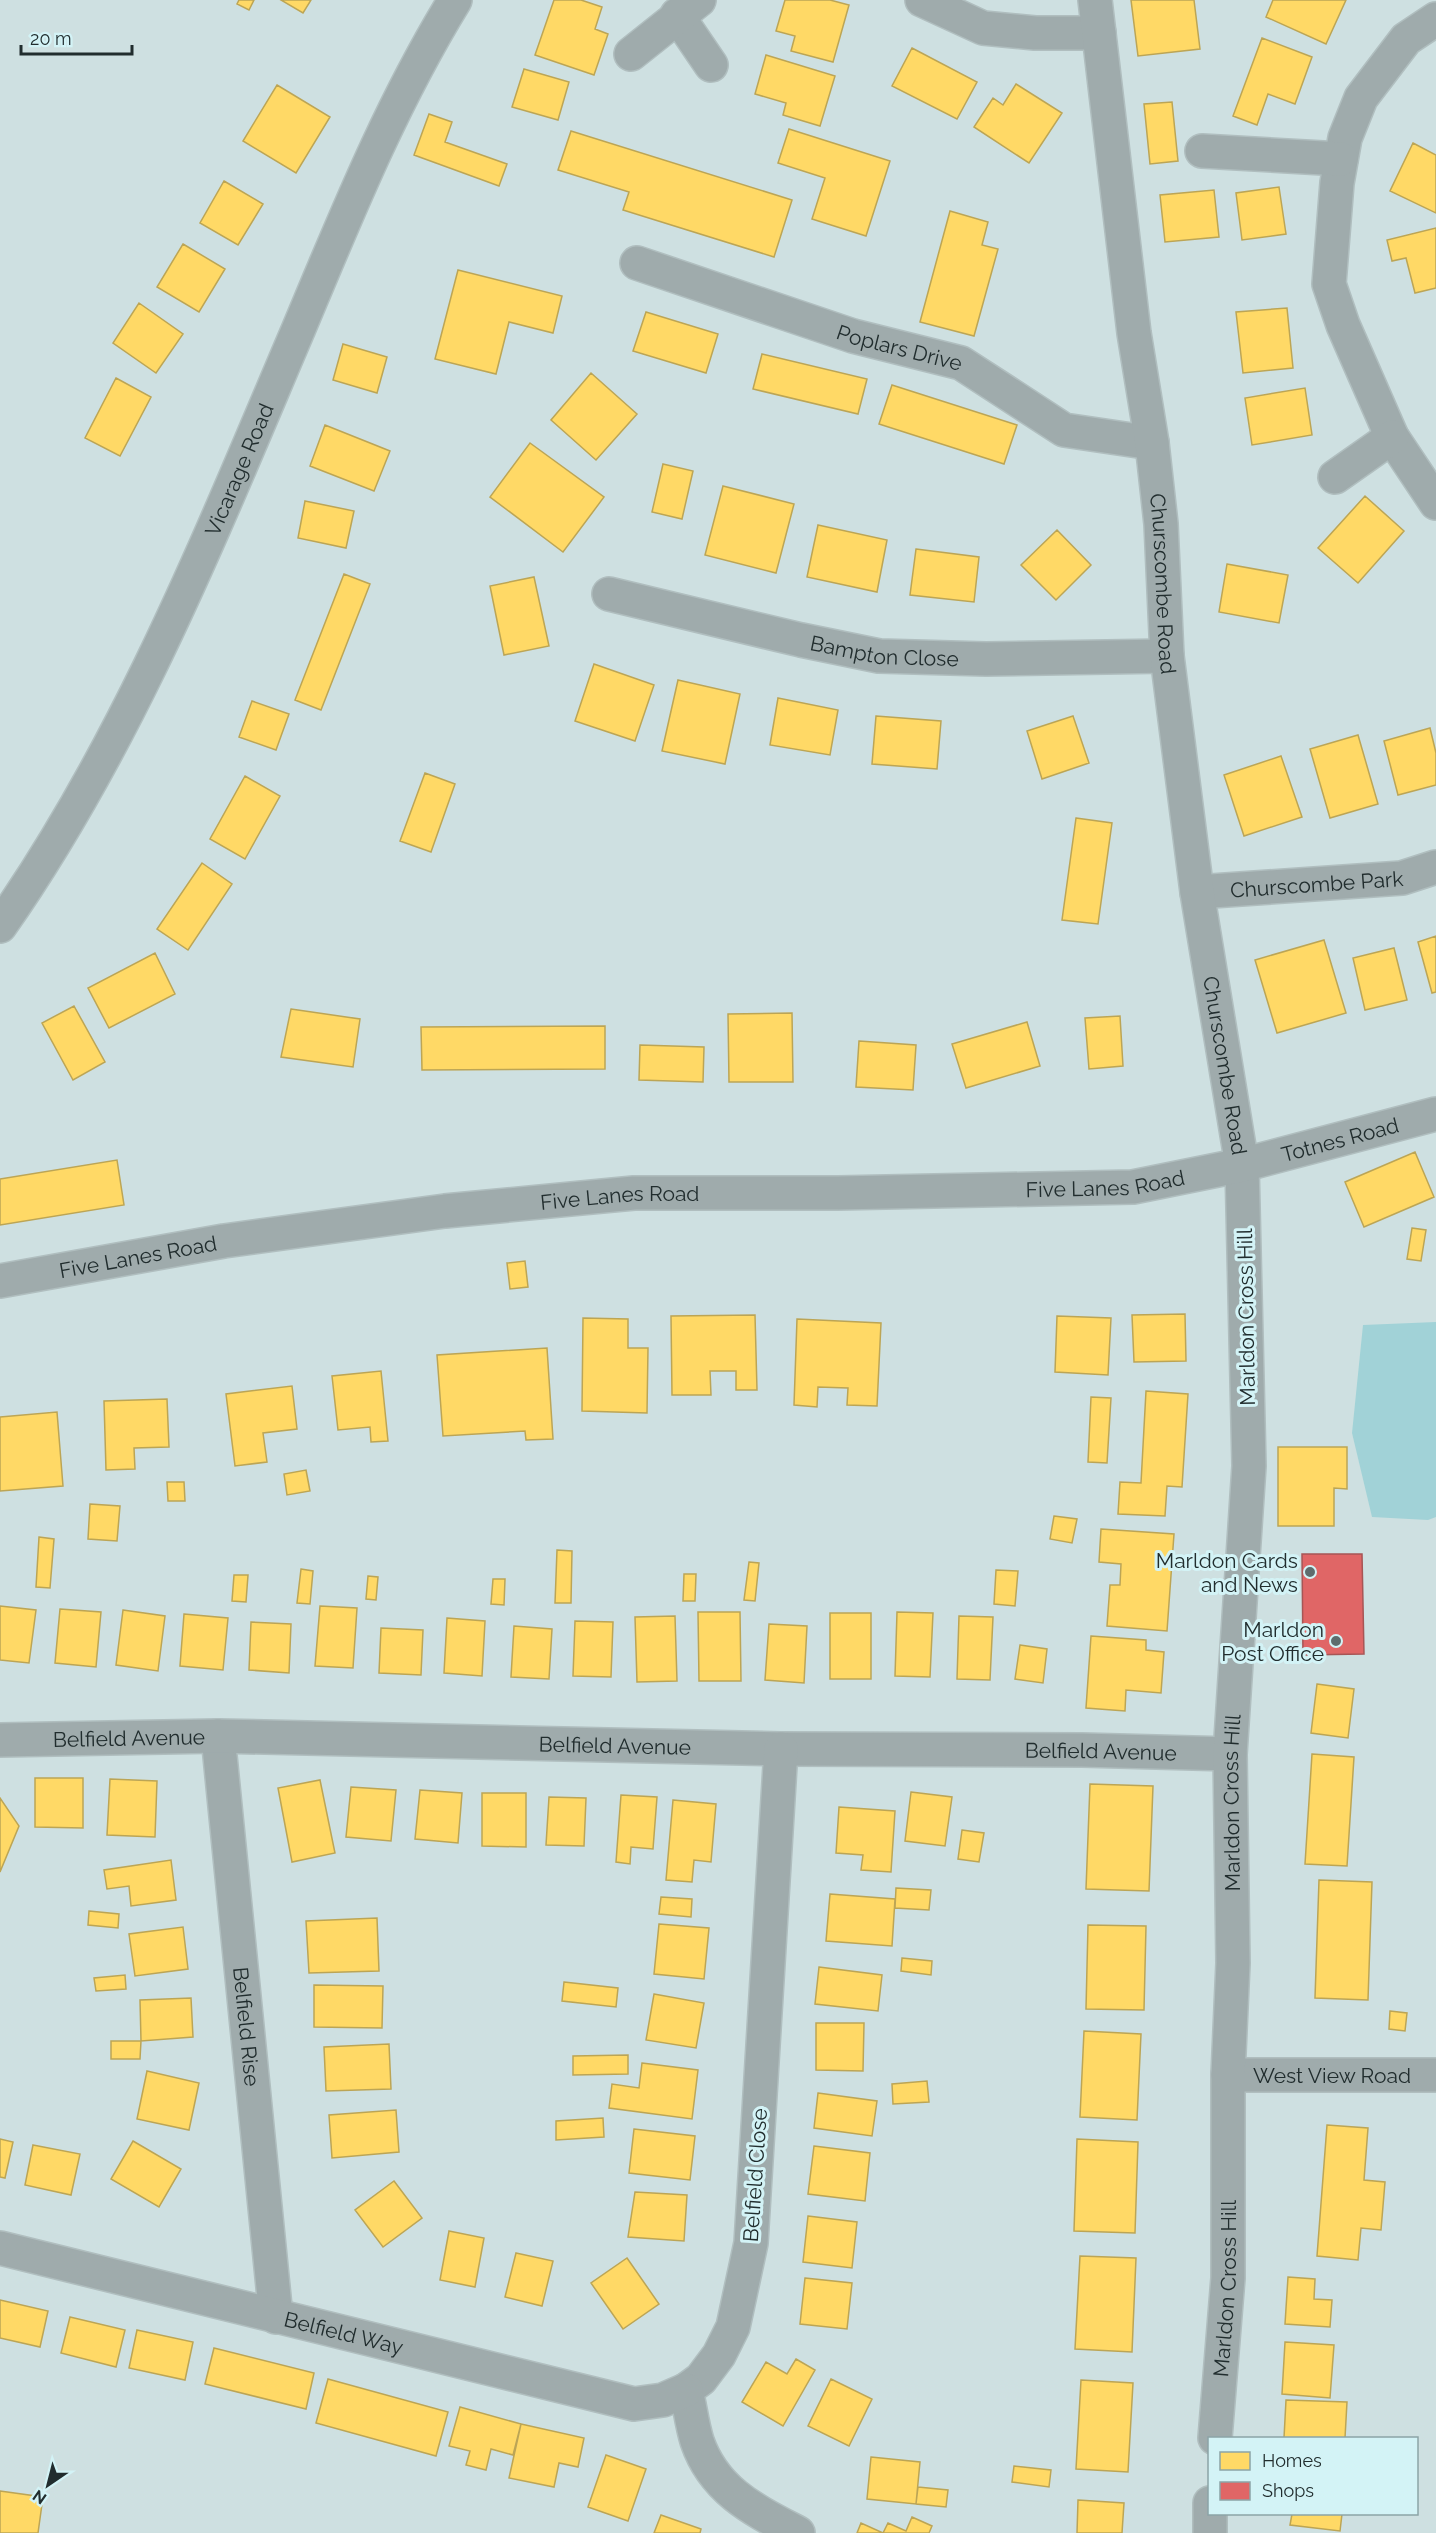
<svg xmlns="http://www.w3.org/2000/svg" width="1436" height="2533" font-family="Raleway,sans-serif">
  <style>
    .green { fill: #a1d2d7 }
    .homes { fill: #ffd966; stroke: #bca555; stroke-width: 1.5 }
    .shops { fill: #e06666; stroke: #a75555; stroke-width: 1.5 }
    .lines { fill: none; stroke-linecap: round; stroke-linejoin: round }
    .minor-casing { stroke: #b0bebf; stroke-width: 36 }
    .tertiary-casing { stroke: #b0bebf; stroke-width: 36 }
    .minor { stroke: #9fabac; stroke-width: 33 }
    .tertiary { stroke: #9fabac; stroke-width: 33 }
    .poi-dot { fill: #5e6c6d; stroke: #d3f3f6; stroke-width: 2 }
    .labels { text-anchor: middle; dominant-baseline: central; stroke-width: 6; stroke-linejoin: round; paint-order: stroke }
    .street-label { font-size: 21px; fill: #212d2e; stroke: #d3f3f6 }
    .poi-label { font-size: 21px; fill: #212d2e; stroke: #d3f3f6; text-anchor: end }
  </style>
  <rect width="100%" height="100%" fill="#cee0e1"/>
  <!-- green -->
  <path class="green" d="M1436,1322V1517L1428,1520L1372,1517L1352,1433L1363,1325Z"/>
  <!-- homes -->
  <path class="homes" d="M239,0H254L249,10L237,4Z
    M281,0H311L303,13Z
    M554,0H581L602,7L595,29L608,34L594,75L535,55Z
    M785,0H830L849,5L833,62L791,51L795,36L776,31Z
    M1131,0H1194L1200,49L1138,56Z
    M1273,0H1346L1326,44L1266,17Z
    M1262,38L1312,57L1295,104L1268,94L1257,125L1233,116Z
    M912,48L977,82L957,119L892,86Z
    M766,55L835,76L820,126L783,115L786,103L755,94Z
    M524,69L569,82L558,120L512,107Z
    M1016,84L1062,113L1029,163L974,127L993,98L1003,105Z
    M277,85L330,117L296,173L243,141Z
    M1172,102L1178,161L1150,164L1144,104Z
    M429,114L452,122L445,142L507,164L499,186L414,155Z
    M789,129L890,161L866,236L812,219L825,178L778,163Z
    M571,131L792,200L774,257L623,210L629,192L558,170Z
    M1413,143L1436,155V213L1390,191Z
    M224,181L263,204L238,245L200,223Z
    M1279,187L1286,234L1242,240L1236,193Z
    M1214,190L1219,237L1165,242L1160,195Z
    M950,211L988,222L982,245L998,249L974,336L920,322Z
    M1436,228V288L1415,293L1406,258L1392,261L1387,240Z
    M183,244L225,269L199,312L157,287Z
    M458,270L562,296L553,333L509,322L496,374L435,359Z
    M139,303L183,334L156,373L113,343Z
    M1287,308L1293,368L1243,373L1236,312Z
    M646,312L718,334L706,373L633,351Z
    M343,344L387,357L377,393L333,380Z
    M762,354L867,379L858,414L753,389Z
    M591,373L637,414L596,460L551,420Z
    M116,378L151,397L120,456L85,438Z
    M892,385L1017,425L1004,464L879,424Z
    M1305,388L1312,435L1252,445L1245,398Z
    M325,425L390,451L374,491L310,466Z
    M530,443L604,497L563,552L490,497Z
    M663,464L693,471L682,519L652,512Z
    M723,486L794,504L776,573L705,555Z
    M1365,496L1404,531L1358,583L1318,548Z
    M305,501L354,511L346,548L298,538Z
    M818,525L887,540L877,592L807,577Z
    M1057,530L1091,565L1056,600L1021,565Z
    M916,549L979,557L974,602L910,595Z
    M1227,564L1288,575L1279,623L1219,612Z
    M344,574L370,584L321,710L295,700Z
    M534,577L549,646L504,655L490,586Z
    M594,664L654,685L635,741L575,721Z
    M678,680L740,694L725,764L662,751Z
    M778,698L838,710L830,755L770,745Z
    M252,701L289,714L276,750L239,737Z
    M876,716L941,721L937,769L872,764Z
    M1073,716L1089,763L1042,779L1027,731Z
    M1430,728L1436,753V785L1398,795L1384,741Z
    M1358,735L1378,804L1330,818L1310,749Z
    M1281,756L1302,817L1244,836L1224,775Z
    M425,773L455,784L431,852L400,841Z
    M245,776L280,796L245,859L210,839Z
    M1076,818L1112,823L1098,924L1062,920Z
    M202,863L232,884L188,950L157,929Z
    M1436,936V992L1432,993L1418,942Z
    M1324,940L1346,1013L1277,1033L1255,960Z
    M1394,948L1407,1000L1365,1010L1353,958Z
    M155,953L175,994L109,1028L88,988Z
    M74,1006L105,1062L73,1080L42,1023Z
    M291,1009L360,1019L353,1067L281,1057Z
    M792,1013L793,1082H729L728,1014Z
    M1120,1016L1123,1066L1089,1069L1085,1018Z
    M1027,1022L1040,1066L966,1088L952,1044Z
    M605,1026V1069L422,1070L421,1027Z
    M859,1041L916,1045L913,1090L856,1087Z
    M640,1045L704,1047L703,1082L639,1080Z
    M1415,1152L1434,1197L1364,1227L1345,1182Z
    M117,1160L124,1205L0,1225V1179Z
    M1412,1228L1426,1230L1421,1261L1407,1259Z
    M525,1261L528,1287L510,1289L507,1263Z
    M1185,1314L1186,1361L1134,1362L1132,1315Z
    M755,1315L757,1390H736V1371H710L711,1395H672L671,1316Z
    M1057,1316L1111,1318L1108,1375L1055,1372Z
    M583,1318L628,1319V1348H648L647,1413L582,1411Z
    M797,1319L881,1323L877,1406L847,1405L848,1388L818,1387L817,1407L794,1405Z
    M547,1348L553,1439L526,1440L525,1431L443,1436L437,1355Z
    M381,1371L388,1441L371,1442L370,1427L338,1430L332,1376Z
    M292,1386L297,1429L263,1433L267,1462L235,1466L226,1394Z
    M1146,1391L1188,1394L1182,1487L1167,1486L1165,1516L1118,1514L1120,1482L1141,1483Z
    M1091,1397L1111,1398L1107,1463L1088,1462Z
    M167,1399L169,1447L134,1448L135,1469L106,1470L104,1401Z
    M57,1412L63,1486L0,1491V1417Z
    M1278,1447H1347V1489L1334,1488V1526H1278Z
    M306,1470L310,1491L287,1495L284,1474Z
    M167,1482H184L185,1501H168Z
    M90,1504L120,1506L117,1541L88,1539Z
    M1054,1516L1077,1519L1072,1543L1050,1539Z
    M1101,1529L1174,1534L1167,1631L1107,1626L1110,1585H1120L1121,1564L1099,1562Z
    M39,1537L54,1539L50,1588L36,1587Z
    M557,1550L572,1551L571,1603H555Z
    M749,1562L759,1563L755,1601L744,1600Z
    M301,1569L313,1571L310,1604L297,1603Z
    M996,1570L1018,1571L1015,1606L994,1604Z
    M684,1574H696L695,1601H683Z
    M234,1575H248L246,1602L232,1601Z
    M368,1576L378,1577L376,1600L366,1599Z
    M493,1579H505L504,1605L491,1604Z
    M0,1606L36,1610L29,1663L0,1660Z
    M320,1606L357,1608L353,1668L315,1666Z
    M60,1609L101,1612L96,1667L55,1663Z
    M123,1610L165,1616L158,1671L116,1665Z
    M698,1612H740L741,1681H699Z
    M897,1612L933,1613L930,1677L895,1676Z
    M830,1613H871V1679H830Z
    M184,1614L228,1618L223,1670L180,1666Z
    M675,1616L677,1681L637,1682L635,1617Z
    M959,1616L993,1617L990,1680L957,1679Z
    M447,1618L485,1621L482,1676L444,1673Z
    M575,1621L613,1622L611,1677L573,1676Z
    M251,1622L291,1624L289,1673L249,1670Z
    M769,1624L807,1626L804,1683L765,1680Z
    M514,1626L552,1629L549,1679L511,1677Z
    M381,1628L423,1630L421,1675L379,1673Z
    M1091,1636L1146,1640V1650L1164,1652L1161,1693L1126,1690L1125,1711L1086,1708Z
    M1020,1645L1047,1649L1043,1683L1015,1679Z
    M1317,1684L1354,1689L1348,1738L1311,1733Z
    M1312,1754L1354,1757L1347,1866L1305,1864Z
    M35,1778H83V1828L35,1827Z
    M110,1779L157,1781L155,1837L107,1835Z
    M320,1780L335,1853L292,1862L278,1788Z
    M1090,1784L1153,1786L1149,1891L1086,1889Z
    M351,1787L396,1790L391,1841L346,1837Z
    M420,1790L462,1793L458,1843L415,1839Z
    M911,1792L952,1797L945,1846L905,1841Z
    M482,1793H526V1847L482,1846Z
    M621,1795L657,1797L653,1849L631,1847L630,1864L616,1862Z
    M549,1797L586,1798L584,1846L546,1845Z
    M0,1798L19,1826L0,1872Z
    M673,1800L716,1804L711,1862L694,1860L692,1882L666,1880Z
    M839,1807L895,1811L891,1872L861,1870L863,1855L836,1853Z
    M962,1830L984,1833L979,1862L958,1859Z
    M171,1860L176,1900L131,1906L129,1886L107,1889L104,1870Z
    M1319,1880L1372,1882L1368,2000L1315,1998Z
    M896,1888L931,1890L929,1910L895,1908Z
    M830,1894L895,1899L892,1946L826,1941Z
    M661,1897L692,1899L691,1917L659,1914Z
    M89,1911L119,1914L118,1928L88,1925Z
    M377,1918L379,1971L309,1973L306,1921Z
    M659,1924L709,1928L704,1979L654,1974Z
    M1088,1925L1146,1926L1144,2010L1086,2009Z
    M183,1927L188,1969L135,1976L129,1934Z
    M902,1958L932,1961L931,1975L901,1971Z
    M819,1967L882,1975L878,2011L815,2004Z
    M125,1975L126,1989L96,1991L94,1978Z
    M564,1982L618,1988L616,2007L562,2001Z
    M314,1985L383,1986L382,2028L314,2027Z
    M654,1994L704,2003L696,2048L646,2040Z
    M191,1998L193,2037L141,2041L140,2000Z
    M1390,2011L1407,2013L1405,2031L1389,2029Z
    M816,2023H864L863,2071L816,2070Z
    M1084,2031L1141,2034L1137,2120L1080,2117Z
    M111,2041H141L140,2059H111Z
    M389,2044L391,2089L326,2091L324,2047Z
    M628,2055V2074L573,2075V2056Z
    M642,2063L698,2070L692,2119L609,2108L612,2084L639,2088Z
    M147,2071L199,2083L189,2130L137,2119Z
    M927,2081L929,2102L893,2104L892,2084Z
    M818,2093L877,2101L872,2136L814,2128Z
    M396,2110L399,2152L332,2158L329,2115Z
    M603,2118L604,2137L556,2140V2121Z
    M1327,2125L1368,2128L1364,2180L1385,2182L1381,2230L1361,2228L1358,2260L1317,2256Z
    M634,2129L695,2136L690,2180L629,2173Z
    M0,2139L13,2142L5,2178L0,2177Z
    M1077,2139L1138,2142L1135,2233L1074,2231Z
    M133,2141L181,2169L159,2207L111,2179Z
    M33,2145L80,2154L71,2195L25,2185Z
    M814,2146L870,2153L865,2201L808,2194Z
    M394,2181L422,2218L383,2247L355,2210Z
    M635,2192L687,2195L684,2241L628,2237Z
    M808,2216L857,2222L852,2268L803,2262Z
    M449,2231L484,2238L475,2287L440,2280Z
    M516,2253L553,2261L542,2306L505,2297Z
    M1080,2256L1136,2258L1132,2352L1075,2349Z
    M627,2258L659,2304L623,2329L591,2283Z
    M1288,2277L1315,2279L1314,2299L1332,2300L1330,2327L1285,2324Z
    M805,2278L852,2283L847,2329L800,2324Z
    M0,2300L48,2311L40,2347L0,2338Z
    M70,2317L125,2330L116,2367L61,2353Z
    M137,2330L193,2342L185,2380L129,2368Z
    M1285,2342L1334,2345L1330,2398L1282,2394Z
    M214,2348L314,2373L306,2409L205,2384Z
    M796,2359L815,2370L783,2426L742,2402L766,2362L787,2374Z
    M328,2379L448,2412L436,2456L316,2423Z
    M831,2379L872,2399L849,2446L808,2426Z
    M1081,2380L1133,2383L1128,2472L1076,2469Z
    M1286,2400L1347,2402L1345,2438H1284Z
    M460,2407L521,2424L513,2455L491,2449L486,2470L466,2465L470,2451L449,2446Z
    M521,2424L584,2438L578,2467L559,2463L554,2487L509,2478Z
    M606,2455L646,2469L628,2521L588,2507Z
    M871,2457L920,2462L916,2504L867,2499Z
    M1014,2466L1051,2470L1049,2487L1012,2482Z
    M918,2487L948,2490L946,2507L916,2504Z
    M0,2491L43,2497L38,2533H0Z
    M1078,2500L1124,2503L1122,2533H1077Z
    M1292,2514H1342L1340,2531L1290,2525Z
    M661,2515L701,2529L700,2533H654Z
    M912,2517L932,2526L929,2533H857L861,2523L883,2533L888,2523L906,2531Z"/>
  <!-- shops -->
  <path class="shops" d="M1302,1554H1362L1364,1654L1303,1655Z"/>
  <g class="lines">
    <defs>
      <g id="minor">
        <path d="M922,0L983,28L1035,33H1099"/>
        <path d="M677,15L711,65"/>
        <path d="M1436,19L1406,39L1361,98L1345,138L1337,183L1329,284L1343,325L1392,437L1436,503"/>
        <path d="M631,54L699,0"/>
        <path d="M1202,151L1341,159"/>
        <path id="s1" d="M637,263L853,336L961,363L1064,430L1152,443"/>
        <path d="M1335,477L1392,437"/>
        <path id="s2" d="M609,594L801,640L879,656L986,659L1167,656"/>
        <path id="s3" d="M1197,892L1402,878L1436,867"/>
        <path id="s4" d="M218,1736L276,2317"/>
        <path id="s5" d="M0,1740L218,1736L781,1749L1082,1750L1230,1754"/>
        <path d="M781,1749L751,2243L733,2327L719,2355L701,2379L686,2390C690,2407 692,2425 697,2441C714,2491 754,2510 798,2533"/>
        <path id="s6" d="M1228,2075H1436"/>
        <path id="s7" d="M0,2248L634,2404L663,2400L686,2390"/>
        <path id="s8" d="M1215,2438L1228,2278V2075L1233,1963L1230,1754L1249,1466L1242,1165"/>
        <path d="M1210,2503V2533"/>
      </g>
      <g id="tertiary">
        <path id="s9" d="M1095,0L1134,333L1152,443L1161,524L1167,656L1197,892L1242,1165"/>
        <path id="s10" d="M0,926C128,744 212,532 299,328C346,216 391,104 455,0"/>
        <path id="s11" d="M0,1281L224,1241L445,1211L634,1193H838L1133,1187L1242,1165L1436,1114"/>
      </g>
    </defs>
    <!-- minor casing -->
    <use href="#minor" class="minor-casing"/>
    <!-- tertiary casing -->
    <use href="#tertiary" class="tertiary-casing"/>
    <!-- minor -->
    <use href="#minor" class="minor"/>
    <!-- tertiary -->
    <use href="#tertiary" class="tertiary"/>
  </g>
  <!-- markers -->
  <g class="poi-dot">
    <circle cx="1310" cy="1572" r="6"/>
    <circle cx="1336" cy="1641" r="6"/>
  </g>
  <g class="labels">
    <!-- street labels -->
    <g class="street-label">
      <text stroke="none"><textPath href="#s1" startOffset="276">Poplars Drive</textPath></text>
      <text stroke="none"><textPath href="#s10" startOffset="516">Vicarage Road</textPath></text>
      <text stroke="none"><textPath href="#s9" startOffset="588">Churscombe Road</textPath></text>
      <text stroke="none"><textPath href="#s2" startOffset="282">Bampton Close</textPath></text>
      <text stroke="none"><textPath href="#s3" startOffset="120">Churscombe Park</textPath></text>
      <text stroke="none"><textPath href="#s9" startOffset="1074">Churscombe Road</textPath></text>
      <text stroke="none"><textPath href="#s11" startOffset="1352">Totnes Road</textPath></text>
      <text stroke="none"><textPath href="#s11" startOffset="1112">Five Lanes Road</textPath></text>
      <text stroke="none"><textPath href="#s11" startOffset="626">Five Lanes Road</textPath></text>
      <text stroke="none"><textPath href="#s11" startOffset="140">Five Lanes Road</textPath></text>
      <text transform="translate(1246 1317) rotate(-91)">Marldon Cross Hill</text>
      <text stroke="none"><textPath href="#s5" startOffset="129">Belfield Avenue</textPath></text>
      <text stroke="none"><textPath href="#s5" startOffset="615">Belfield Avenue</textPath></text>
      <text stroke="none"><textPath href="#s5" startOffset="1101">Belfield Avenue</textPath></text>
      <text stroke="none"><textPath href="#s8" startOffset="636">Marldon Cross Hill</textPath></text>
      <text stroke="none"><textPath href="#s4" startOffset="292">Belfield Rise</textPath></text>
      <text stroke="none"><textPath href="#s6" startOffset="104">West View Road</textPath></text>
      <text transform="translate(755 2175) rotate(-86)">Belfield Close</text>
      <text stroke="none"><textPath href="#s8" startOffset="150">Marldon Cross Hill</textPath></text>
      <text stroke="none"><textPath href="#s7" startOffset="354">Belfield Way</textPath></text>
    </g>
    <!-- poi labels -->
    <g class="poi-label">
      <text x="1298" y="1560">Marldon Cards<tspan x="1298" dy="24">and News</tspan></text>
      <text x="1324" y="1629">Marldon<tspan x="1324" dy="24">Post Office</tspan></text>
    </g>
  </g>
  <!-- legend -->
  <rect x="1208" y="2437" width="210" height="78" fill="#d3f3f6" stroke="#8ca4a6" stroke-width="1.5"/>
  <rect x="1220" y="2452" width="30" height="18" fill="#ffd966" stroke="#8ca4a6" stroke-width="1.5"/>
  <text x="1262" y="2467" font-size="18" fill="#212d2e">Homes</text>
  <rect x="1220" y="2482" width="30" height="18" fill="#e06666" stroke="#8ca4a6" stroke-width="1.5"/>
  <text x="1262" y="2497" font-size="18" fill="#212d2e">Shops</text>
  <!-- north arrow -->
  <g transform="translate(48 2485) rotate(215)" stroke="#d3f3f6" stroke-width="4.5" paint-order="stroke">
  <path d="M0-4.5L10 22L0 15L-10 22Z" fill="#212d2e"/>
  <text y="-9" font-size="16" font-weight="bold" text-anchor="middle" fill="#212d2e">N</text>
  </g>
  <!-- scale -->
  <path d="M21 45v9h111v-9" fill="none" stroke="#212d2e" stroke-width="3"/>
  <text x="30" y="45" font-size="18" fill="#212d2e" stroke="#d3f3f6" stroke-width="4.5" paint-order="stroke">20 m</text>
</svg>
